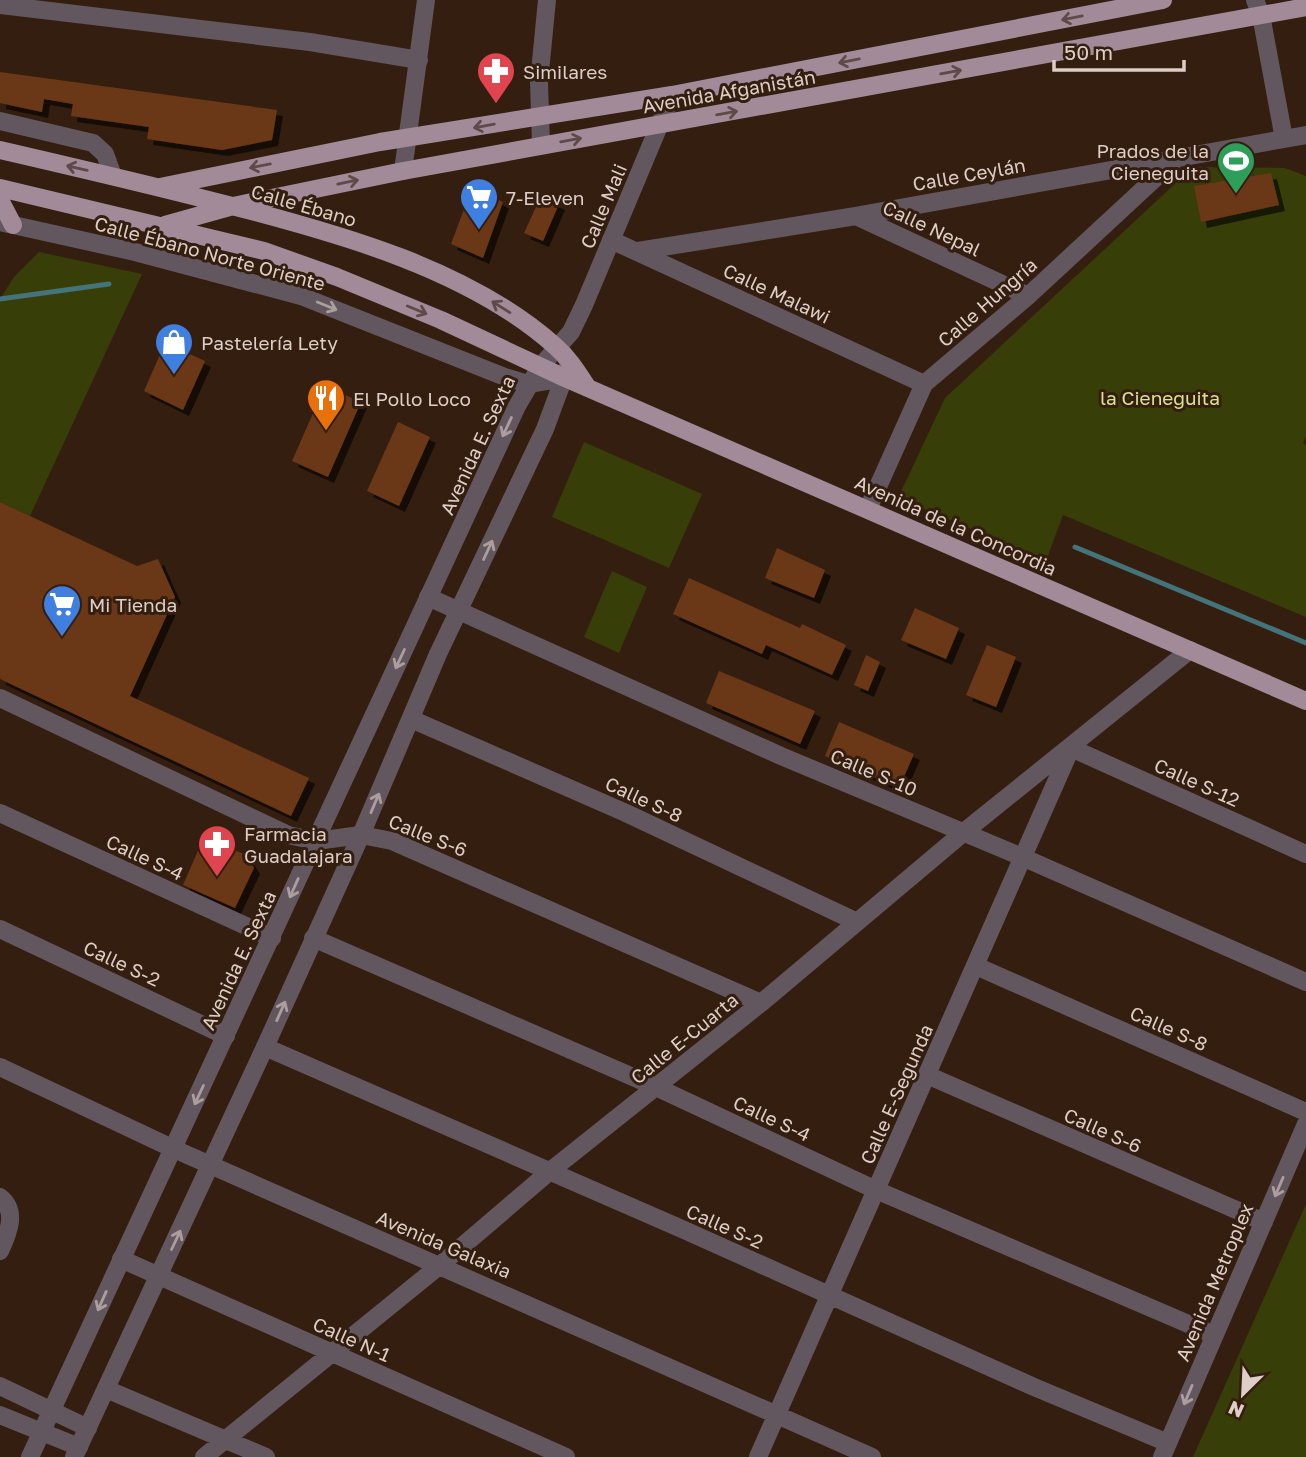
<svg xmlns="http://www.w3.org/2000/svg" width="1306" height="1457" font-family="'Golos Text',sans-serif">
  <style>
    .green { fill: #383e07 }
    .lines { fill: none; stroke-linecap: round; stroke-linejoin: round }
    .stream { stroke: #43747a; stroke-width: 5 }
    .building { fill: #6a3815; filter: url(#shadow) }
    .minor { stroke: #63575f; stroke-width: 18 }
    .tertiary { stroke: #63575f; stroke-width: 18 }
    .primary { stroke: #a28a99; stroke-width: 18 }
    .oneway { stroke: #604947 }
    .oneway2 { stroke: #ad9e9d }
    .labels { text-anchor: middle; dominant-baseline: central; stroke-width: 6; stroke-linejoin: round; paint-order: stroke }
    .poi-label { font-size: 19px; fill: #decec6; stroke: #341e10; text-anchor: start }
    .street-label { font-size: 19px; fill: #decec6; stroke: #341e10 }
    .park-label { font-size: 19px; fill: #d9e58b; stroke: #341e10 }
  </style>
  <defs>
    <filter id="shadow"><feDropShadow dx="6" dy="6" stdDeviation="0" flood-color="#0009"/></filter>
  </defs>
  <rect width="100%" height="100%" fill="#341e10"/>
  <!-- green -->
  <path class="green" d="M1193,167L1285,168L1306,176V436L1303,443L1306,445V617L1063,515L1046,561L898,498L945,398Z
    M39,252L142,274L30,516L0,502V299L14,277Z
    M584,442L702,494L669,568L552,517Z
    M612,571L647,587L619,653L584,637Z
    M1306,1204V1457H1193Z"/>
  <g class="lines">
    <!-- stream -->
    <path class="stream" d="M0,299L109,284
      M1075,547L1306,643"/>
  </g>
  <!-- building -->
  <path class="building" d="M0,72L277,110L272,140L222,150L147,139L149,127L71,116L73,104L44,99L42,112L0,103Z
    M1271,173L1279,205L1201,222L1194,186Z
    M472,188L503,202L483,258L451,244Z
    M541,196L559,204L543,241L524,233Z
    M165,343L205,361L183,410L144,391Z
    M325,386L361,402L328,477L292,461Z
    M398,422L430,437L399,506L367,491Z
    M0,502L137,566L158,559L175,597L130,696L309,778L291,816L0,679Z
    M777,548L825,570L814,598L765,578Z
    M689,578L800,628L802,624L846,645L832,675L766,645L762,654L673,614Z
    M915,608L959,628L946,659L901,640Z
    M987,645L1016,657L996,707L966,695Z
    M866,655L880,662L868,691L854,685Z
    M719,671L815,711L800,744L706,703Z
    M839,722L914,754L899,788L825,756Z
    M204,837L246,855L254,868L235,908L183,885Z"/>
  <g class="lines">
    <!-- minor -->
    <path class="minor" d="M1255,0L1261,15L1284,139
      M0,5L310,42L419,60
      M403,171L426,0
      M856,216L1028,296
      M611,240L924,384
      M638,251L856,216L1306,135
      M868,509L924,384L1028,296L1177,158
      M428,597L781,756L1022,857L1306,982
      M0,698L288,835L316,841L361,835L392,841L761,1003
      M411,719L626,813L857,922
      M0,813L272,938
      M0,929L226,1036
      M313,938L656,1087L876,1190L1214,1335
      M976,966L1306,1112
      M265,1047L682,1229L1034,1387L1168,1443
      M0,1067L174,1149L872,1457
      M927,1075L1264,1222
      M0,1197C18,1211 8,1234 0,1251
      M121,1259L566,1457
      M0,1386L88,1428
      M106,1389L266,1457
      M0,1415L79,1447
      M204,1457L439,1266L549,1172L761,1003L964,832L1190,650
      M758,1457L1071,748L1306,854
      M1162,1457L1306,1124"/>
    <!-- tertiary -->
    <path class="tertiary" d="M0,121L93,143L105,154L113,176
      M541,145L539,82L547,0
      M0,222L135,252L301,296L505,377L528,384L565,378
      M30,1457L517,406L540,367L571,332L584,305L672,95
      M74,1457L265,1047L361,835L438,654L545,429L569,364"/>
    <!-- primary -->
    <path class="primary" d="M0,150C78,168 155,186 232,206C341,234 470,270 555,346C569,358 578,373 588,388
      M160,187L380,142L672,95L1163,0
      M0,188L264,251L337,277L441,320L565,378L1306,701
      M0,200L13,225
      M165,225L233,206L403,171L1306,7"/>
  </g>
  <!-- one-way arrows -->
  <defs><path id="oneway-shaft" d="M-6 0H5M1.5-3L5.5 0L1.5 3" fill="none" stroke-width="1.6" stroke-linecap="round" stroke-linejoin="round" transform="scale(1.75)"/></defs>
  <g class="oneway">
    <use href="#oneway-shaft" transform="translate(1072 18) rotate(169)"/>
    <use href="#oneway-shaft" transform="translate(849 61) rotate(169)"/>
    <use href="#oneway-shaft" transform="translate(951 72) rotate(-10)"/>
    <use href="#oneway-shaft" transform="translate(727 113) rotate(-10)"/>
    <use href="#oneway-shaft" transform="translate(484 126) rotate(170)"/>
    <use href="#oneway-shaft" transform="translate(571 140) rotate(-10)"/>
    <use href="#oneway-shaft" transform="translate(260 166) rotate(169)"/>
    <use href="#oneway-shaft" transform="translate(77 168) rotate(-167)"/>
    <use href="#oneway-shaft" transform="translate(348 182) rotate(-12)"/>
    <use href="#oneway-shaft" transform="translate(501 307) rotate(-148)"/>
    <use href="#oneway-shaft" transform="translate(417 310) rotate(22)"/>
  </g>
  <g class="oneway2">
    <use href="#oneway-shaft" transform="translate(327 306) rotate(22)"/>
    <use href="#oneway-shaft" transform="translate(507 427) rotate(115)"/>
    <use href="#oneway-shaft" transform="translate(488 550) rotate(-65)"/>
    <use href="#oneway-shaft" transform="translate(400 659) rotate(115)"/>
    <use href="#oneway-shaft" transform="translate(375 803) rotate(-67)"/>
    <use href="#oneway-shaft" transform="translate(294 888) rotate(114)"/>
    <use href="#oneway-shaft" transform="translate(281 1011) rotate(-66)"/>
    <use href="#oneway-shaft" transform="translate(199 1095) rotate(115)"/>
    <use href="#oneway-shaft" transform="translate(1279 1187) rotate(113)"/>
    <use href="#oneway-shaft" transform="translate(176 1240) rotate(-65)"/>
    <use href="#oneway-shaft" transform="translate(102 1301) rotate(114)"/>
    <use href="#oneway-shaft" transform="translate(1188 1395) rotate(113)"/>
  </g>
  <!-- icons -->
  <defs>
    <symbol id="pharmacy-pin" viewBox="-11 -11 22 30"><path d="M0 17L-7.5 6A9.5 9.5 0 1 1 7.5 6Z" fill="#e0444e" stroke="#341e10"/><path d="M-2-6h4v4h4v4h-4v4h-4v-4h-4v-4h4Z" fill="#fff"/></symbol>
    <symbol id="stadium-pin" viewBox="-11 -11 22 30"><path d="M0 17L-7.5 6A9.5 9.5 0 1 1 7.5 6Z" fill="#2e9e5b" stroke="#341e10"/><path d="M0-5a6.5 5 0 1 0 0 10a6.5 5 0 1 0 0-10ZM-3.5-1.8h7v3.6h-7Z" fill="#fff"/></symbol>
    <symbol id="supermarket-pin" viewBox="-11 -11 22 30"><path d="M0 17L-7.5 6A9.5 9.5 0 1 1 7.5 6Z" fill="#3f7fe0" stroke="#341e10"/><path d="M-6-5.5h2.5l.6 2H6L4.5 2H-2.5L-4.4-4H-6ZM-1.5 3.2a1.3 1.3 0 1 0 .1 0ZM3 3.2a1.3 1.3 0 1 0 .1 0Z" fill="#fff"/></symbol>
    <symbol id="shop-pin" viewBox="-11 -11 22 30"><path d="M0 17L-7.5 6A9.5 9.5 0 1 1 7.5 6Z" fill="#3f7fe0" stroke="#341e10"/><path d="M-5-2.5h2.3a2.7 3.5 0 0 1 5.4 0H5L5.5 6h-11ZM-1.5-2.5h3a1.5 2.3 0 0 0-3 0Z" fill="#fff"/></symbol>
    <symbol id="restaurant-pin" viewBox="-11 -11 22 30"><path d="M0 17L-7.5 6A9.5 9.5 0 1 1 7.5 6Z" fill="#e8710a" stroke="#341e10"/><path d="M-5-6h1v4h1v-4h1v4h1v-4h1v5L-1.5 .5V6h-2V.5L-5-1ZM5-6V6H3V1.5H1.5Q1.5-4 5-6Z" fill="#fff"/></symbol>
  </defs>
  <g fill-rule="evenodd">
    <use href="#pharmacy-pin" x="474" y="49" width="44" height="60"/>
    <use href="#stadium-pin" x="1214" y="139" width="44" height="60"/>
    <use href="#supermarket-pin" x="457" y="175" width="44" height="60"/>
    <use href="#shop-pin" x="152" y="320" width="44" height="60"/>
    <use href="#restaurant-pin" x="304" y="376" width="44" height="60"/>
    <use href="#supermarket-pin" x="40" y="582" width="44" height="60"/>
    <use href="#pharmacy-pin" x="195" y="822" width="44" height="60"/>
  </g>
  <g class="labels">
    <!-- poi labels -->
    <g class="poi-label">
      <text x="523" y="71">Similares</text>
      <text x="1209" y="150" text-anchor="end">Prados de la<tspan x="1209" dy="22">Cieneguita</tspan></text>
      <text x="506" y="197">7-Eleven</text>
      <text x="201" y="342">Pastelería Lety</text>
      <text x="353" y="398">El Pollo Loco</text>
      <text x="89" y="604">Mi Tienda</text>
      <text x="244" y="833">Farmacia<tspan x="244" dy="22">Guadalajara</tspan></text>
    </g>
    <!-- street labels -->
    <g class="street-label">
      <text transform="translate(729 91) rotate(-10)">Avenida Afganistán</text>
      <text transform="translate(969 174) rotate(-10)">Calle Ceylán</text>
      <text transform="translate(304 205) rotate(16)">Calle Ébano</text>
      <text transform="translate(603 206) rotate(-67)">Calle Mali</text>
      <text transform="translate(932 228) rotate(25)">Calle Nepal</text>
      <text transform="translate(210 253) rotate(15)">Calle Ébano Norte Oriente</text>
      <text transform="translate(777 293) rotate(25)">Calle Malawi</text>
      <text transform="translate(987 302) rotate(-41)">Calle Hungría</text>
      <text transform="translate(477 445) rotate(-65)">Avenida E. Sexta</text>
      <text transform="translate(956 525) rotate(24)">Avenida de la Concordia</text>
      <text transform="translate(874 772) rotate(23)">Calle S-10</text>
      <text transform="translate(1197 782) rotate(24)">Calle S-12</text>
      <text transform="translate(644 799) rotate(25)">Calle S-8</text>
      <text transform="translate(428 835) rotate(22)">Calle S-6</text>
      <text transform="translate(145 857) rotate(25)">Calle S-4</text>
      <text transform="translate(238 960) rotate(-65)">Avenida E. Sexta</text>
      <text transform="translate(122 963) rotate(25)">Calle S-2</text>
      <text transform="translate(1169 1028) rotate(24)">Calle S-8</text>
      <text transform="translate(684 1038) rotate(-39)">Calle E-Cuarta</text>
      <text transform="translate(896 1094) rotate(-66)">Calle E-Segunda</text>
      <text transform="translate(772 1118) rotate(25)">Calle S-4</text>
      <text transform="translate(1103 1130) rotate(24)">Calle S-6</text>
      <text transform="translate(725 1226) rotate(24)">Calle S-2</text>
      <text transform="translate(444 1244) rotate(23)">Avenida Galaxia</text>
      <text transform="translate(1214 1282) rotate(-67)">Avenida Metroplex</text>
      <text transform="translate(352 1339) rotate(24)">Calle N-1</text>
    </g>
    <!-- park labels -->
    <g class="park-label">
      <text x="1160" y="397">la Cieneguita</text>
    </g>
  </g>
  <!-- north arrow -->
  <g transform="translate(1243 1394) rotate(204)" stroke="#341e10" stroke-width="5" paint-order="stroke">
  <path d="M0-5L12 26L0 18L-12 26Z" fill="#decec6"/>
  <text y="-10" font-size="19" font-weight="bold" text-anchor="middle" fill="#decec6">N</text>
  </g>
  <!-- scale -->
  <path d="M1054 60v10h130v-10" fill="none" stroke="#decec6" stroke-width="3.5"/>
  <text x="1064" y="60" font-size="21" fill="#decec6" stroke="#341e10" stroke-width="5" paint-order="stroke">50 m</text>
</svg>
